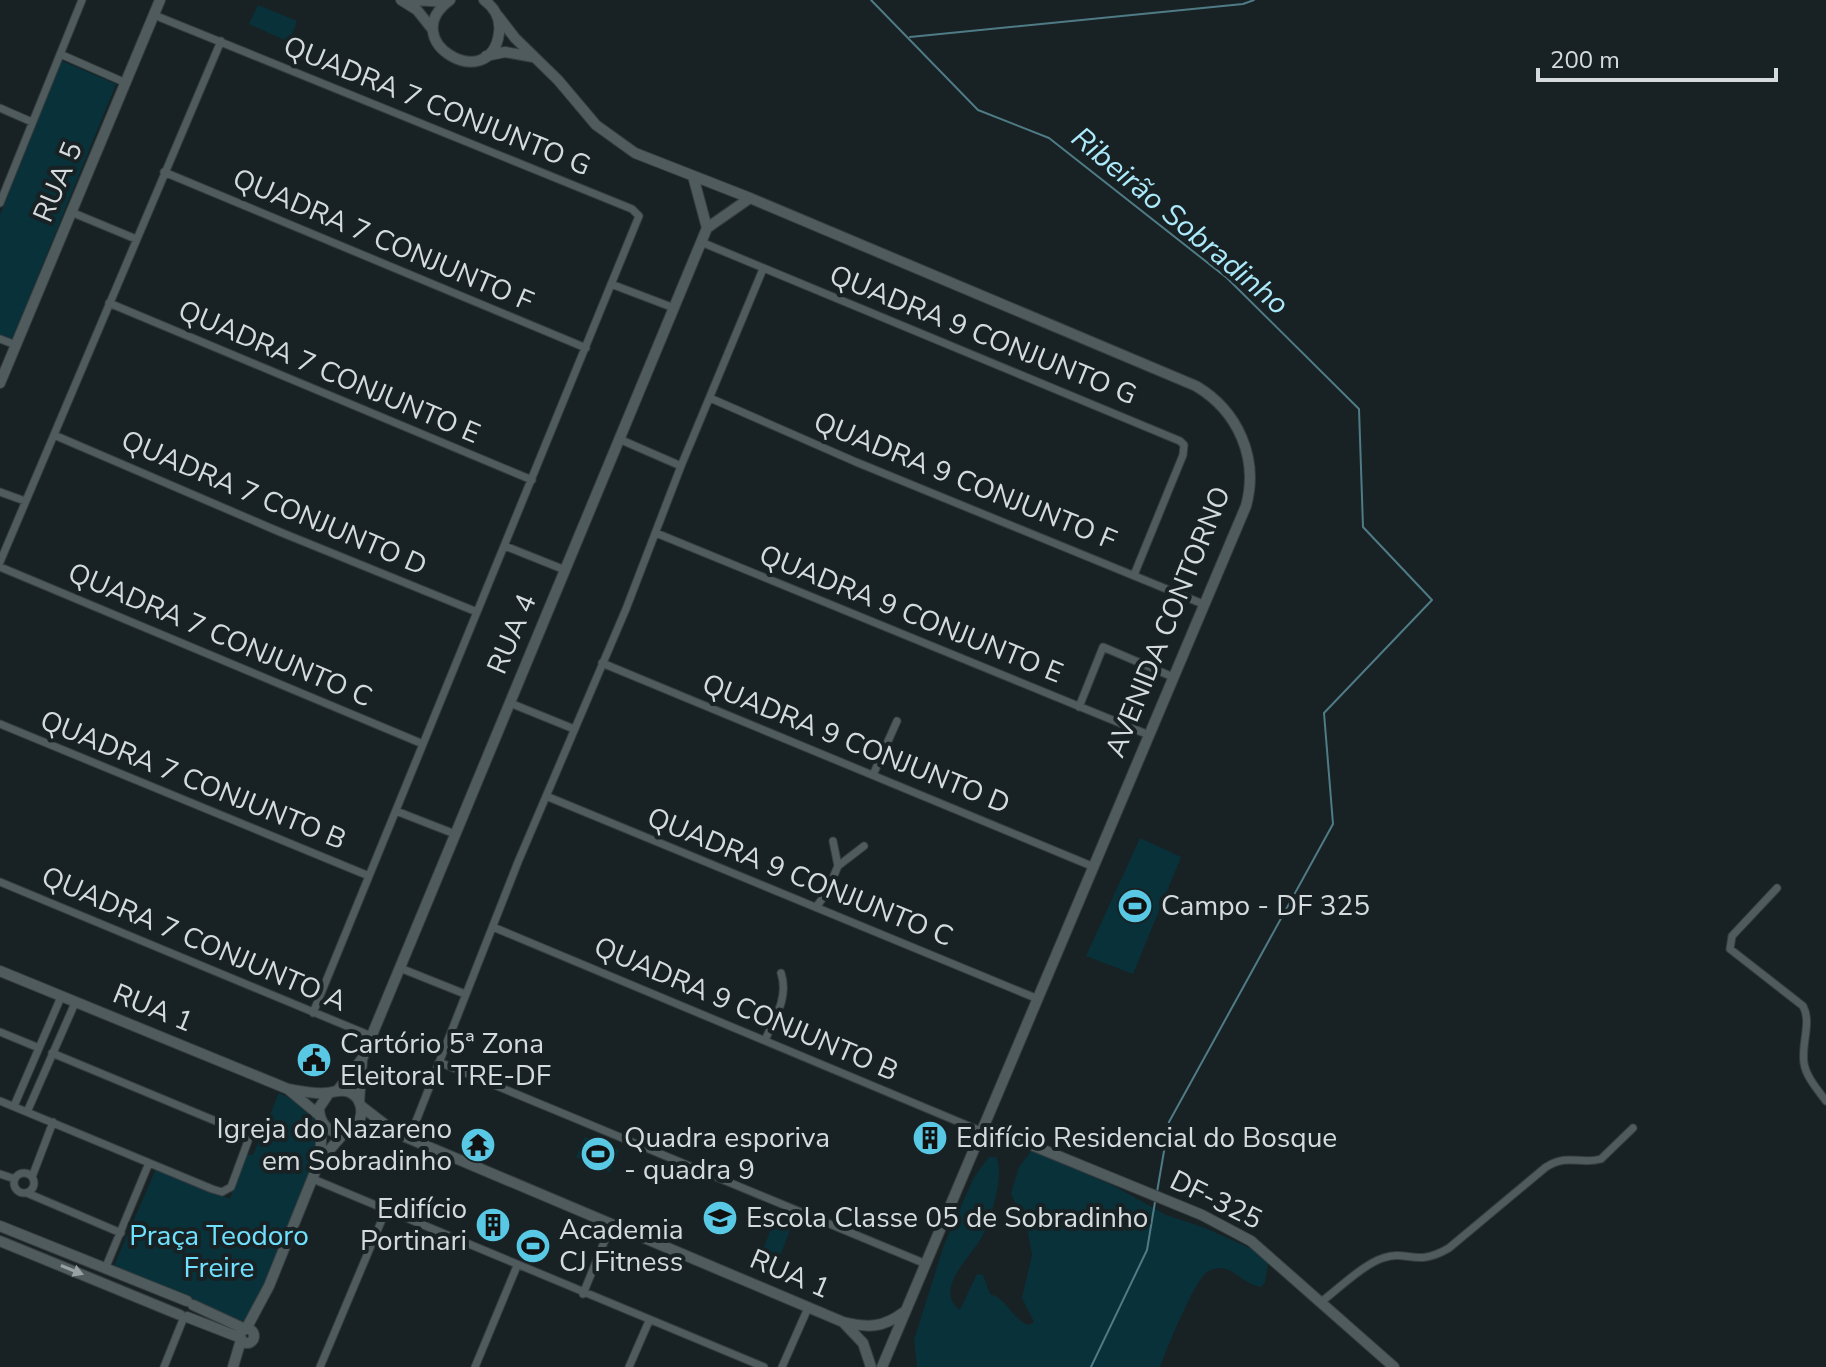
<svg xmlns="http://www.w3.org/2000/svg" width="1826" height="1367" font-family="'Nunito Sans',sans-serif">
  <style>
    .green { fill: #09313a }
    .lines { fill: none; stroke-linecap: round; stroke-linejoin: round }
    .stream { stroke: #4f7b86; stroke-width: 2 }
    .street-casing { stroke: #363d3f; stroke-width: 9 }
    .secondary-casing { stroke: #363d3f; stroke-width: 12 }
    .street { stroke: #505b5e; stroke-width: 7 }
    .secondary { stroke: #505b5e; stroke-width: 10 }
    .oneway { fill: #99a1a4 }
    .labels { text-anchor: middle; dominant-baseline: central; stroke-width: 8; stroke-linejoin: round; paint-order: stroke }
    .street-label { font-size: 28px; fill: #d5dbdd; stroke: #182224 }
    .poi-label { font-size: 28px; fill: #d5dbdd; stroke: #182224; text-anchor: start }
    .park-label { font-size: 28px; fill: #6fe0fd; stroke: #182224 }
    .water-label { font-size: 30px; font-style: italic; fill: #aceafb; stroke: #182224 }
  </style>
  <rect width="100%" height="100%" fill="#182224"/>
  <!-- green -->
  <path class="green" d="M258,5L297,21L289,42L249,24Z
    M62,61L116,84L12,340L0,335V215Z
    M1140,838L1181,857L1133,974L1086,956Z
    M279,1093L307,1107L319,1122V1158L258,1301L245,1322L113,1268L156,1169L230,1199L247,1154L253,1155Z
    M585,1137L619,1150L610,1172L576,1157Z
    M1032,1150L1114,1186L1166,1215L1205,1228L1254,1250L1265,1257L1268,1263L1265,1282L1261,1287C1244,1284 1236,1270 1222,1268C1215,1268 1209,1269 1204,1275C1191,1289 1168,1346 1160,1367H917L914,1340L944,1245L974,1177L989,1157H996C1005,1175 991,1217 983,1235C973,1255 932,1289 960,1310L977,1274L983,1275L990,1294C1008,1299 1012,1320 1029,1325L1034,1322L1022,1298L1032,1255L1028,1233L1011,1193L1019,1167Z
    M774,1220L791,1227L779,1259L762,1253Z"/>
  <g class="lines">
    <!-- stream -->
    <path class="stream" d="M871,0L978,110L1049,138L1227,278L1359,409L1363,527L1432,600L1324,713L1333,824L1169,1122L1157,1192
      M910,37L1243,4L1254,0
      M1091,1367L1147,1250L1155,1202"/>
    <defs>
      <path id="street" d="M154,15L632,209L639,216L313,1013
        M60,54L126,83
        M0,108L32,122
        M164,172L586,348
        M0,203L82,0
        M71,212L136,239
        M701,242L1180,441L1184,445L1183,455L1134,575
        M611,284L674,308
        M109,303L532,480
        M0,339L16,345
        M710,398L856,462L1203,604
        M54,435L280,532L477,612
        M619,439L681,466
        M0,492L25,501
        M656,533L1149,735
        M505,546L565,570
        M0,562L221,41
        M0,567L423,744
        M602,663L1094,867
        M510,703L574,729
        M1079,707L1103,647L1173,677
        M0,724L369,876
        M873,775L897,721
        M546,796L1038,999
        M396,811L455,834
        M833,841L838,866
        M0,882L371,1036
        M1777,888L1732,936L1730,949L1803,1006C1812,1023 1801,1043 1804,1063C1806,1077 1818,1090 1826,1101
        M816,907L826,894L838,866L864,846
        M493,927L983,1132
        M400,968L465,994
        M0,1032L39,1048
        M765,1040C775,1018 789,997 781,973
        M439,1062L926,1264
        M0,1101L212,1189L222,1192L231,1187L248,1141L242,1132L52,1053
        M14,1106L61,997
        M27,1112L75,1003
        M409,1139L518,862L626,609L681,466L763,269
        M14 1183a10 10 0 1 1 20 0a10 10 0 1 1-20 0Z
        M0,1174L15,1179
        M32,1177L53,1122
        M313,1179L764,1367
        M27,1193L121,1233
        M105,1269L149,1163
        M583,1294L611,1225
        M1321,1302C1338,1289 1364,1264 1383,1258C1408,1249 1415,1268 1449,1248L1546,1167C1569,1153 1580,1165 1601,1159L1633,1128
        M164,1367L184,1317
        M320,1367L386,1210
        M475,1367L517,1266
        M629,1367L649,1321
        M782,1367L808,1308"/>
      <path id="secondary" d="M401,0L417,10L433,30
        M414,0L446,2
        M450,0C394,41 491,96 499,33C501,19 495,8 484,0
        M498,16L515,38L558,80L596,125L635,153L750,198L1196,386C1238,411 1259,458 1246,506L882,1367
        M486,56L505,52L533,57
        M693,176L707,228
        M0,383L160,0
        M0,971L288,1089C300,1091 313,1094 325,1093C334,1093 340,1088 349,1092C369,1101 363,1132 342,1133C327,1133 319,1121 319,1108L329,1093
        M289,1090L319,1115
        M338,1090L362,1059L707,228L750,198
        M359,1102L362,1060
        M361,1106L396,1133L843,1322C868,1328 883,1328 904,1312
        M985,1126L1202,1215L1251,1241L1394,1367
        M351,1130L390,1132
        M320,1160L322,1122
        M0,1226L187,1301
        M0,1241L180,1315
        M193,1305L245,1329
        M187,1317L241,1338
        M844,1323L863,1343L871,1367
        M246,1329L269,1286L319,1162L345,1132
        M240 1336a7 7 0 1 1 14 0a7 7 0 1 1-14 0Z
        M233,1367L241,1340"/>
    </defs>
    <!-- street casing -->
    <use href="#street" class="street-casing"/>
    <!-- secondary casing -->
    <use href="#secondary" class="secondary-casing"/>
    <!-- street -->
    <use href="#street" class="street"/>
    <!-- secondary -->
    <use href="#secondary" class="secondary"/>
  </g>
  <!-- one-way arrows -->
  <defs><path id="oneway-solid" d="M-6-.8H1V-3.2L6.5 0L1 3.2V.8H-6Z" transform="scale(2)"/></defs>
  <use class="oneway" href="#oneway-solid" transform="translate(72 1270) rotate(22)"/>
  <!-- icons -->
  <defs>
    <symbol id="stadium-disc" viewBox="-11 -11 22 22"><circle r="9.5" fill="#59c8e4" stroke="#182224"/><path d="M0-5a6.5 5 0 1 0 0 10a6.5 5 0 1 0 0-10ZM-3.5-1.8h7v3.6h-7Z" fill="#111"/></symbol>
    <symbol id="civic-disc" viewBox="-11 -11 22 22"><circle r="9.5" fill="#59c8e4" stroke="#182224"/><path d="M-.6-6.5H3V-4.5H.6V-3L4-1V1h2V6H-6V1h2V-1L-.6-3ZM-1.2 2.5V6h2.4V2.5Z" fill="#111"/></symbol>
    <symbol id="building-disc" viewBox="-11 -11 22 22"><circle r="9.5" fill="#59c8e4" stroke="#182224"/><path d="M-4-6H4V6H1V3H-1V6H-4ZM-2.5-4.3h1.7v1.8h-1.7ZM.8-4.3h1.7v1.8H.8ZM-2.5-1h1.7V.8h-1.7ZM.8-1h1.7V.8H.8Z" fill="#111"/></symbol>
    <symbol id="temple-disc" viewBox="-11 -11 22 22"><circle r="9.5" fill="#59c8e4" stroke="#182224"/><path d="M0-6L5-2H3V0L6.5 2.5H4V6H1.5V3h-3V6H-4V2.5H-6.5L-3 0V-2H-5Z" fill="#111"/></symbol>
    <symbol id="school-disc" viewBox="-11 -11 22 22"><circle r="9.5" fill="#59c8e4" stroke="#182224"/><path d="M0-5L7-2L0 1L-7-2ZM-4 1L0 2.5L4 1V4Q0 6-4 4Z" fill="#111"/></symbol>
  </defs>
  <g fill-rule="evenodd">
    <use href="#stadium-disc" x="1115" y="886" width="40" height="40"/>
    <use href="#civic-disc" x="294" y="1040" width="40" height="40"/>
    <use href="#building-disc" x="910" y="1118" width="40" height="40"/>
    <use href="#temple-disc" x="458" y="1125" width="40" height="40"/>
    <use href="#stadium-disc" x="578" y="1134" width="40" height="40"/>
    <use href="#school-disc" x="700" y="1198" width="40" height="40"/>
    <use href="#building-disc" x="473" y="1205" width="40" height="40"/>
    <use href="#stadium-disc" x="513" y="1226" width="40" height="40"/>
  </g>
  <g class="labels">
    <!-- street labels -->
    <g class="street-label">
      <text transform="translate(437 106) rotate(22)">QUADRA 7 CONJUNTO G</text>
      <text transform="translate(58 182) rotate(-67)">RUA 5</text>
      <text transform="translate(383 240) rotate(23)">QUADRA 7 CONJUNTO F</text>
      <text transform="translate(983 335) rotate(22)">QUADRA 9 CONJUNTO G</text>
      <text transform="translate(329 372) rotate(23)">QUADRA 7 CONJUNTO E</text>
      <text transform="translate(965 481) rotate(22)">QUADRA 9 CONJUNTO F</text>
      <text transform="translate(274 503) rotate(23)">QUADRA 7 CONJUNTO D</text>
      <text transform="translate(911 614) rotate(22)">QUADRA 9 CONJUNTO E</text>
      <text transform="translate(1168 622) rotate(-68)">AVENIDA CONTORNO</text>
      <text transform="translate(512 634) rotate(-67)">RUA 4</text>
      <text transform="translate(220 635) rotate(23)">QUADRA 7 CONJUNTO C</text>
      <text transform="translate(856 744) rotate(22)">QUADRA 9 CONJUNTO D</text>
      <text transform="translate(193 780) rotate(22)">QUADRA 7 CONJUNTO B</text>
      <text transform="translate(800 877) rotate(22)">QUADRA 9 CONJUNTO C</text>
      <text transform="translate(194 939) rotate(23)">QUADRA 7 CONJUNTO A</text>
      <text transform="translate(153 1008) rotate(22)">RUA 1</text>
      <text transform="translate(746 1009) rotate(23)">QUADRA 9 CONJUNTO B</text>
      <text transform="translate(1216 1200) rotate(26)">DF-325</text>
      <text transform="translate(790 1274) rotate(23)">RUA 1</text>
    </g>
    <!-- poi labels -->
    <g class="poi-label">
      <text x="1161" y="906">Campo - DF 325</text>
      <text x="340" y="1044">Cartório 5ª Zona<tspan x="340" dy="32">Eleitoral TRE-DF</tspan></text>
      <text x="452" y="1129" text-anchor="end">Igreja do Nazareno<tspan x="452" dy="32">em Sobradinho</tspan></text>
      <text x="624" y="1138">Quadra esporiva<tspan x="624" dy="32">- quadra 9</tspan></text>
      <text x="956" y="1138">Edifício Residencial do Bosque</text>
      <text x="467" y="1209" text-anchor="end">Edifício<tspan x="467" dy="32">Portinari</tspan></text>
      <text x="746" y="1218">Escola Classe 05 de Sobradinho</text>
      <text x="559" y="1230">Academia<tspan x="559" dy="32">CJ Fitness</tspan></text>
    </g>
    <!-- park labels -->
    <g class="park-label">
      <text x="219" y="1236">Praça Teodoro<tspan x="219" dy="32">Freire</tspan></text>
    </g>
    <!-- water labels -->
    <g class="water-label">
      <text transform="translate(1180 221) rotate(40)">Ribeirão Sobradinho</text>
    </g>
  </g>
  <!-- scale -->
  <path d="M1538 68v12h238v-12" fill="none" stroke="#d5dbdd" stroke-width="4"/>
  <text x="1550" y="68" font-size="24" fill="#d5dbdd" stroke="#182224" stroke-width="6" paint-order="stroke">200 m</text>
</svg>
